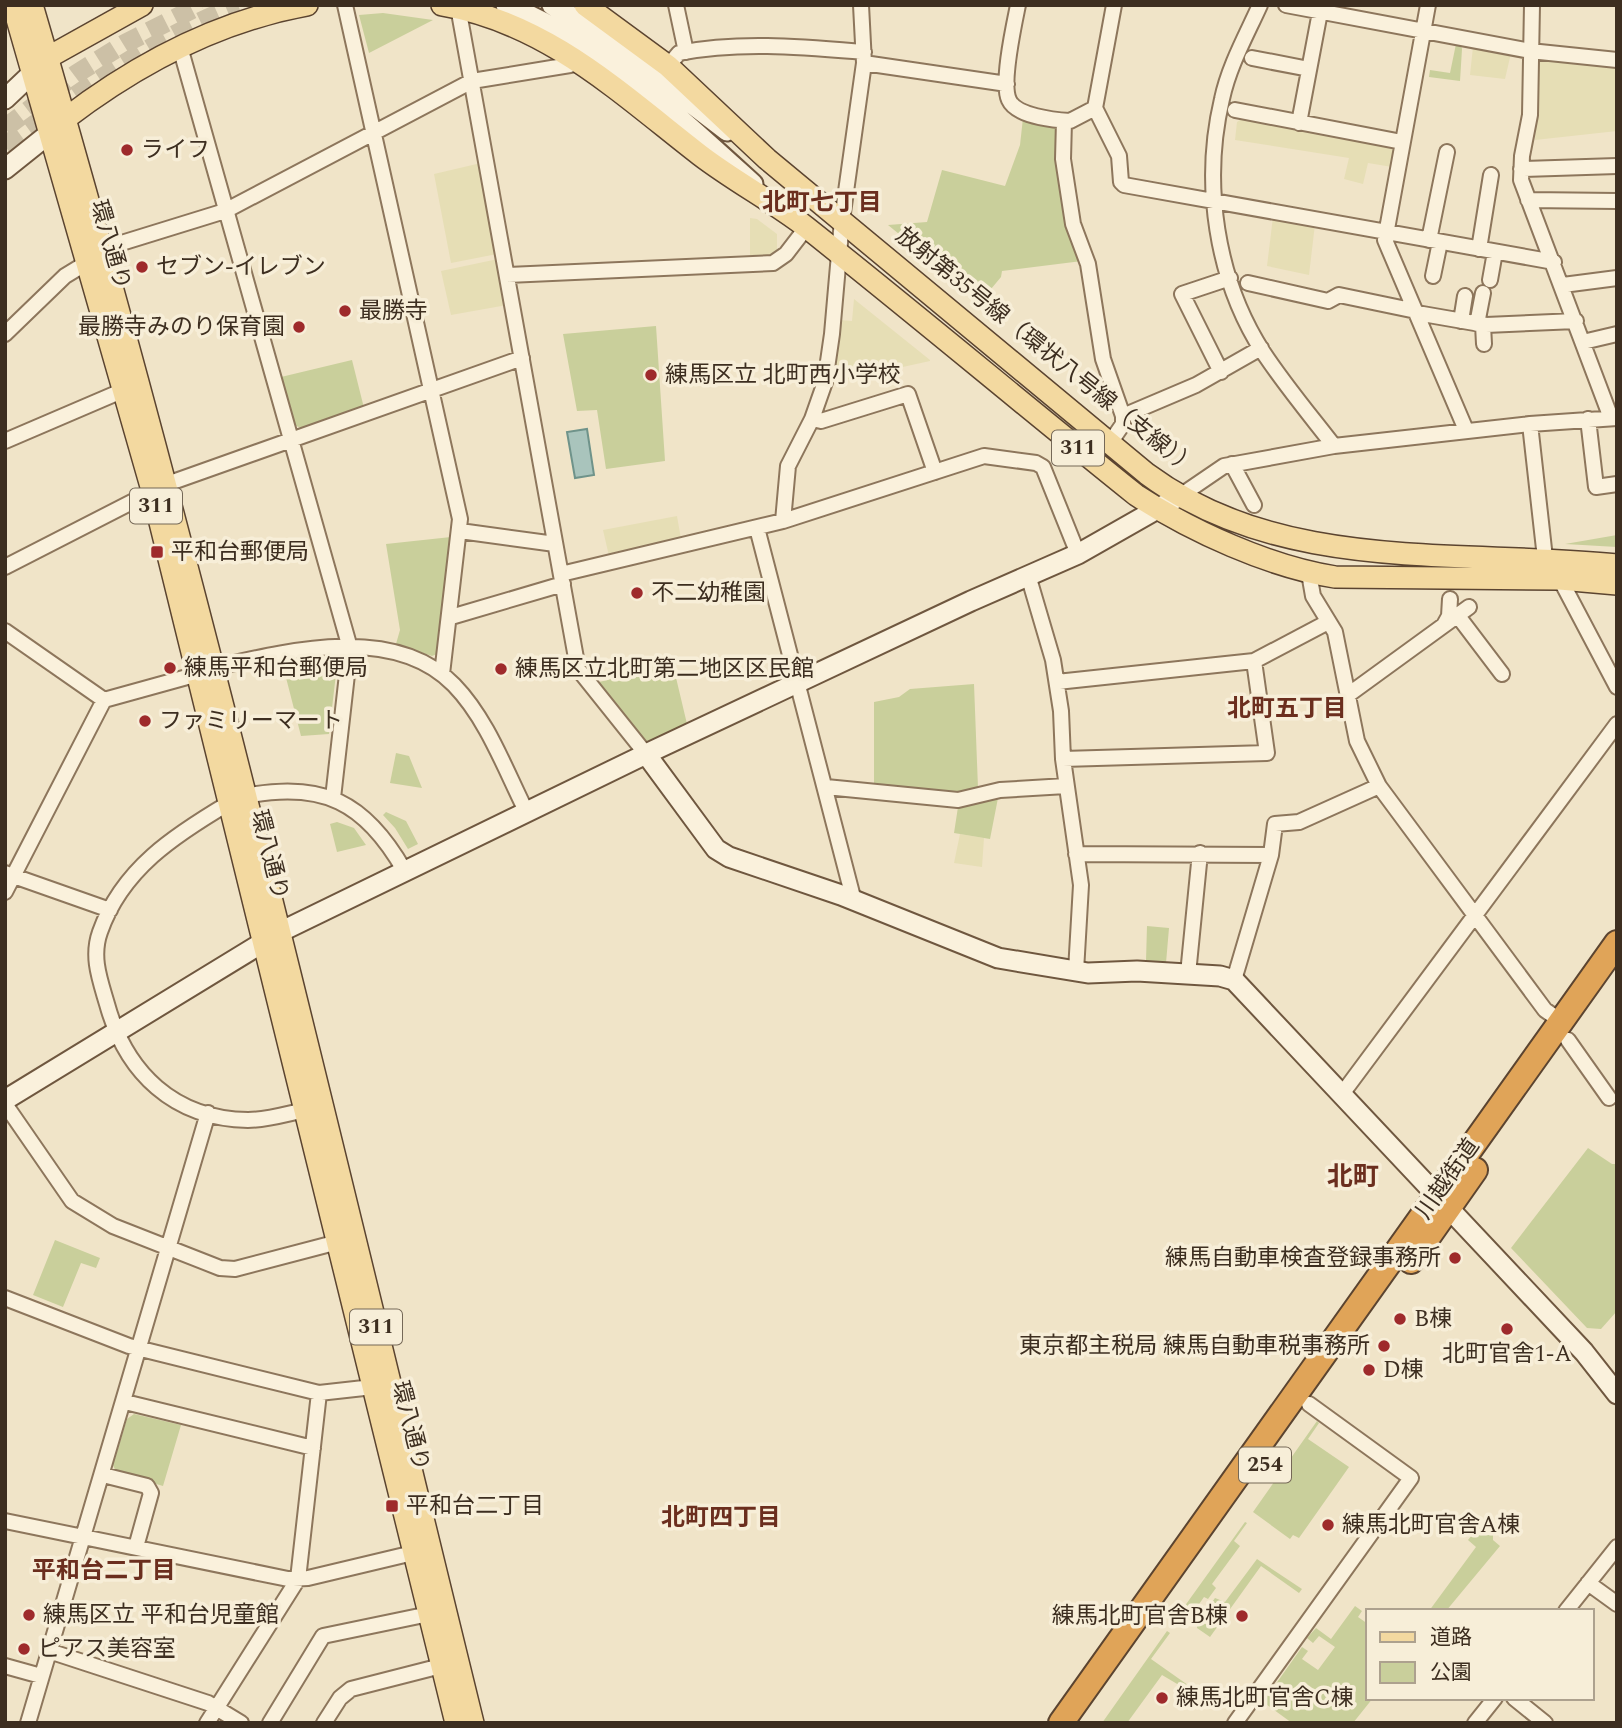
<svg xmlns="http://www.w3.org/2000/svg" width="1622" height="1728" font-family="Spectral,'Noto Sans JP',serif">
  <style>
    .farmland { fill: #e6deb5 }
    .green { fill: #c9cf9b }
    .water { fill: #a9c4bc; stroke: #6f938a; stroke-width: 2 }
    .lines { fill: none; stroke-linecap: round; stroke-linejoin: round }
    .secondary-tunnel { stroke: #ccc0a6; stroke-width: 19; stroke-dasharray: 19 10; stroke-linecap: butt }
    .street-casing { stroke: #8d765c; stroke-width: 18 }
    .secondary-casing { stroke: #6f573f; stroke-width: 23 }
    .primary-casing { stroke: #5b4430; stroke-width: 24 }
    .highway-casing { stroke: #5b4430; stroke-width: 28 }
    .street { stroke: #faf1dc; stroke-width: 14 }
    .secondary { stroke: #faf1dc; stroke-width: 19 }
    .primary { stroke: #f3d9a0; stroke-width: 21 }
    .highway { stroke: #e0a458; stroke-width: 24 }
    .poi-dot { fill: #9e2a2b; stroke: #f7eed8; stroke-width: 2.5 }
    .labels { text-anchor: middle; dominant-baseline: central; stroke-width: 7; stroke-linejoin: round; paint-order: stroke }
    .shield { fill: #f7eed8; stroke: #756857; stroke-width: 2 }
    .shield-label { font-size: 21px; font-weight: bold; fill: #3d2e20 }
    .poi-label { font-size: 23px; fill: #3d2e20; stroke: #f7eed8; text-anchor: start }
    .street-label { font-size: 23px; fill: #3d2e20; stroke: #f7eed8 }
    .neighbourhood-label { font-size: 24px; font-weight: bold; fill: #6b2e1e; stroke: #f7eed8 }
    .quarter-label { font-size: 26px; font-weight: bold; fill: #6b2e1e; stroke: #f7eed8 }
  </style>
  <rect width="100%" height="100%" fill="#f0e4c8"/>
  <!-- farmland -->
  <path class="farmland" d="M1473,47L1511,53L1505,79L1470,75Z
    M1541,58L1617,65V131L1535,140L1537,63Z
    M1243,118L1392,145L1395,150L1392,167L1368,163L1363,184L1344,179L1349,158L1235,140L1237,122Z
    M481,163L497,254L451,263L434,174Z
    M1273,217L1315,224L1309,275L1267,266Z
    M750,218L757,219L777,234V258L750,259Z
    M498,259L507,305L451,315L441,271Z
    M854,299L930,360V361L830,383L839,320L852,321Z
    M677,516L681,539L609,556L603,530Z
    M960,834L984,838L982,867L954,863Z"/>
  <!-- green -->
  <path class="green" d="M383,13L433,20L369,53L359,15Z
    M1456,44L1461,45L1462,49L1460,81L1429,77L1430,70L1450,73Z
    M1023,118L1057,124L1082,261L1002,271L1001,277L981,301L888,225L927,222L942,170L1005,186L1020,145Z
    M656,326L665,461L606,469L597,410L577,411L563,334Z
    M352,360L364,408L301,428L294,425L281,377Z
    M1617,535V547L1565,544Z
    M451,537L437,654L432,656L396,644L400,630L386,544Z
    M332,661L337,665L329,734L301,736L283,666Z
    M673,665L687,724L646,742L599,682Z
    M974,684L978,788L955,793L874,785V702L899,697L910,689Z
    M396,753L409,756L422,788L390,783Z
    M998,798L990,839L954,833L958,807Z
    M386,812L406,821L418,844L408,849L395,828L383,815Z
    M337,822L354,828L366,845L337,852L330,824Z
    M1147,926L1169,928L1166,963L1146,961Z
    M1588,1148L1612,1164H1617V1311L1601,1329L1587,1328L1511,1248Z
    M55,1240L100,1258L96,1268L81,1263L63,1307L33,1295Z
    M134,1414L181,1425L163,1486L116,1472L113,1465L127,1419Z
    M1317,1421L1319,1423L1308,1439L1349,1467L1299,1538L1293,1535L1290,1539L1253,1512Z
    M1245,1522L1247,1523L1234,1541L1240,1546L1212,1584L1216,1588L1208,1599L1204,1597L1188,1620L1182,1616L1177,1623L1174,1621Z
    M1480,1525L1493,1535V1540L1500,1546L1446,1611H1429L1476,1547L1468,1540Z
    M1257,1559L1302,1589L1299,1593L1261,1566L1210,1637L1197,1628V1624L1215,1598L1225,1602Z
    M1355,1606L1362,1611L1358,1617L1368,1624V1698H1373L1353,1723H1292L1263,1702L1302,1647L1308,1651L1302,1659L1318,1670L1335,1647L1319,1636L1313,1643L1307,1638L1316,1628L1331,1639Z
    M1167,1631L1170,1633L1151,1659L1212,1702L1211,1704L1162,1675L1127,1723H1102Z"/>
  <!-- water -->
  <path class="water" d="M587,429L594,475L575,478L567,432Z"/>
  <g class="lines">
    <!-- secondary-tunnel -->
    <path class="secondary-tunnel" d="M5,128L76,74L124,44L201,5
      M5,146C78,92 153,39 238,5"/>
    <defs>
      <path id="street" d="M345,5L460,519L442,674
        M676,5L686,52
        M1018,5C1014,25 1001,83 1009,100C1016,116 1054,120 1070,121L1095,108L1114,5
        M1260,5C1246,36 1229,66 1222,99C1202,183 1216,279 1263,352C1284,384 1310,415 1334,446
        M1286,5L1530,51L1617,60
        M1428,5L1385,240L1466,430
        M1532,5L1530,115L1522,156L1521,180L1611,418
        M462,8L460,18L578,669L646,754
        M180,47L350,648L333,798
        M1252,58L1309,69
        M864,63L1007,84
        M668,66L679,53C739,41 803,47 864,52
        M1095,108L1119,156L1121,182L1124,185L1554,262
        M1235,110L1402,142
        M1064,121L1063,159L1073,224L1088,264L1103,359L1123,416V424L1110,443
        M1299,123L1320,12
        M1521,169L1617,166
        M1528,200L1617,201
        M1429,240L1447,152
        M102,249L225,211L472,81L570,65L574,58
        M1479,249L1491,175
        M507,275L773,263L786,254L806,228
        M1433,276L1440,242
        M1490,280L1495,252
        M1248,283L1328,301L1339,295L1416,311
        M1563,285L1617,278
        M1417,313L1486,325L1576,321
        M1461,321L1465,296
        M1477,324L1483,293
        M1483,325L1484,344
        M5,334L65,276L88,262
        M1583,342L1617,334
        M1221,372L1182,294L1230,278
        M1123,416L1196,385L1261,348
        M812,419L821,421L908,394L935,472
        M1588,419L1596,487L1617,484
        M1530,424L1545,558
        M5,441L124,390
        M1232,464L1254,505
        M1180,496L1224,466L1334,446L1530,424L1617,418
        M783,521L788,466L812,419L825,382L832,334L842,220L864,63L861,5
        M757,528L854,901
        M460,531L555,544
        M5,567L167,484L522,358
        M1309,573L1313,596L1335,632L1357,741L1379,786L1545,1010L1561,1021
        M561,574L783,521L984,456L1036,463L1043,467L1078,554
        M1028,575L1053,660L1061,711L1063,759L1081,885L1076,971
        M1560,579L1617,687
        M1458,616L1502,674
        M451,617L563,584
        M1444,625L1449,616L1450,599
        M5,631L104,700
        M213,668C286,651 394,623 454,685C487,719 505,769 526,811
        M1057,682L1254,661L1328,622
        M1348,695L1469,607
        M1063,759L1267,753L1254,661
        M826,787L958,800L1000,790L1066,786
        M245,796C323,781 365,802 404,870
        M229,803C175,835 122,869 100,932C91,957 100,980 107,1004C126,1073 174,1119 248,1120C267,1120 286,1114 305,1110
        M1076,854L1271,855
        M5,873L110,910
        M5,892L104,700L198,674
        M1188,974L1200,853
        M1234,980L1271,855L1275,824L1299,822L1379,786
        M1568,1040L1609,1098
        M1342,1094L1617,724
        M5,1104L72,1201L113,1226L220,1268L235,1269L338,1242
        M5,1298L129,1346L319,1393L373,1387
        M125,1402L313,1448
        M103,1475L147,1486L151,1493L136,1547
        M5,1521L288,1579L308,1578L413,1553
        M1588,1583L1617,1604
        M1566,1611L1617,1547
        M49,1651L208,1703L241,1723
        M5,1666L41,1676
        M1514,1698L1545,1723
        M28,1723L208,1113
        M207,1723L298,1579L319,1393
        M270,1723L323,1636L429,1614
        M324,1723L340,1698L351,1689L441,1666
        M1235,1723L1411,1478L1309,1404
        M1475,1723L1495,1698"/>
      <path id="secondary" d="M506,5C601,43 678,116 753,184
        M552,5L598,32L727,131
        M5,99L42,64
        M5,169L60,125
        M646,754L716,849L729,857L841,895L998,958L1088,973L1137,971L1220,976L1234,980L1584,1352L1617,1394
        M5,1100L280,932L646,754L971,601L1078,554L1180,496"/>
      <path id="primary" d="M13,5L152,490L456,1723
        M32,5C199,573 332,1149 473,1723
        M442,5C546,22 620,93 700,155C734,181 772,201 806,227C917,315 1025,406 1136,495C1191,531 1270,567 1335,577L1560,579L1617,584
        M585,5L668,66L767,159L1147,474C1282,574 1459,549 1617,565
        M47,58L142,5
        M65,119C137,64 218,21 307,5"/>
      <path id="highway" d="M1411,1261L1475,1170
        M1061,1723L1617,943"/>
    </defs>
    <!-- street casing -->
    <use href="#street" class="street-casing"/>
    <!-- secondary casing -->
    <use href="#secondary" class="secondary-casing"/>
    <!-- primary casing -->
    <use href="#primary" class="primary-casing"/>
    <!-- highway casing -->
    <use href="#highway" class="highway-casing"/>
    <!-- street -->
    <use href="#street" class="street"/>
    <!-- secondary -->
    <use href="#secondary" class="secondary"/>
    <!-- primary -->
    <use href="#primary" class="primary"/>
    <!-- highway -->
    <use href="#highway" class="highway"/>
  </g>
  <!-- markers -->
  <g class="poi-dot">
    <circle cx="127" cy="150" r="7"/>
    <circle cx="142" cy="267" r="7"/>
    <circle cx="345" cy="311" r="7"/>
    <circle cx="299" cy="327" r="7"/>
    <circle cx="651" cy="375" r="7"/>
    <rect x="150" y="545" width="14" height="14" rx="3.5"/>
    <circle cx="637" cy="593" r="7"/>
    <circle cx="170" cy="668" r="7"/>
    <circle cx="501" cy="669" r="7"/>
    <circle cx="145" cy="721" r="7"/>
    <circle cx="1455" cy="1258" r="7"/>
    <circle cx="1400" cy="1319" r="7"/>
    <circle cx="1507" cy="1329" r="7"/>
    <circle cx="1384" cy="1346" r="7"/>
    <circle cx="1369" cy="1370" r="7"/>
    <rect x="385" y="1499" width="14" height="14" rx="3.5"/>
    <circle cx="1328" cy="1525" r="7"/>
    <circle cx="29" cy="1615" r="7"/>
    <circle cx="1242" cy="1616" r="7"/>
    <circle cx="24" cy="1649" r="7"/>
    <circle cx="1162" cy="1698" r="7"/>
  </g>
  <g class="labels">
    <!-- shield labels -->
    <g class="shield">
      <rect x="1052" y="430.5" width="52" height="35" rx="5"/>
      <rect x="130" y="488.5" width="52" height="35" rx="5"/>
      <rect x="350" y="1309.5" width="52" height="35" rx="5"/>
      <rect x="1239" y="1447.5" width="52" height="35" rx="5"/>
    </g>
    <g class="shield-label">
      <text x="1078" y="448">311</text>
      <text x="156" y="506">311</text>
      <text x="376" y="1327">311</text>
      <text x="1265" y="1465">254</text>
    </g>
    <!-- poi labels -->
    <g class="poi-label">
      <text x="141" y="150">ライフ</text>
      <text x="156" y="267">セブン-イレブン</text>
      <text x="359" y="311">最勝寺</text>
      <text x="285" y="327" text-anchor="end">最勝寺みのり保育園</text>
      <text x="665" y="375">練馬区立 北町西小学校</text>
      <text x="171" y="552">平和台郵便局</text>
      <text x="651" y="593">不二幼稚園</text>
      <text x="184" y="668">練馬平和台郵便局</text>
      <text x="515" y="669">練馬区立北町第二地区区民館</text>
      <text x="159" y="721">ファミリーマート</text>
      <text x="1441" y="1258" text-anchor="end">練馬自動車検査登録事務所</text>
      <text x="1414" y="1319">B棟</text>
      <text x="1370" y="1346" text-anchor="end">東京都主税局 練馬自動車税事務所</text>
      <text x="1507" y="1354" text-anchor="middle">北町官舎1-A</text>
      <text x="1383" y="1370">D棟</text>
      <text x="406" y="1506">平和台二丁目</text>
      <text x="1342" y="1525">練馬北町官舎A棟</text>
      <text x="43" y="1615">練馬区立 平和台児童館</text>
      <text x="1228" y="1616" text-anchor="end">練馬北町官舎B棟</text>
      <text x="38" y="1649">ピアス美容室</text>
      <text x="1176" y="1698">練馬北町官舎C棟</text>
    </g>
    <!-- street labels -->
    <g class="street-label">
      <text transform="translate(110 245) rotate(74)">環八通り</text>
      <text transform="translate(1046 352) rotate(39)">放射第35号線（環状八号線（支線））</text>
      <text transform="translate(269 855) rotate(76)">環八通り</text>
      <text transform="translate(1448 1179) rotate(-55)">川越街道</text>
      <text transform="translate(410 1426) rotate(76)">環八通り</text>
    </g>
    <!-- neighbourhood labels -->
    <g class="neighbourhood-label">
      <text x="822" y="203">北町七丁目</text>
      <text x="1287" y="709">北町五丁目</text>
      <text x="721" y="1518">北町四丁目</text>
      <text x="104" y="1571">平和台二丁目</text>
    </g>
    <!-- quarter labels -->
    <g class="quarter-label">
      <text x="1353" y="1177">北町</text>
    </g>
  </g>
  <!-- border -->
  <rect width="1622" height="1728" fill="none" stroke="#3d2e20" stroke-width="14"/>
  <!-- legend -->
  <rect x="1366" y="1609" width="228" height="91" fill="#f7eed8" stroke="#ada18e" stroke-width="2"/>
  <rect x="1380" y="1632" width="35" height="10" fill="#f3d9a0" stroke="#ada18e" stroke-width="2"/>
  <text x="1430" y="1644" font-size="21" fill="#3d2e20">道路</text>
  <rect x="1380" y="1662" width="35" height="21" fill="#c9cf9b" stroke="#ada18e" stroke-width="2"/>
  <text x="1430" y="1679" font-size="21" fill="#3d2e20">公園</text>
</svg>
